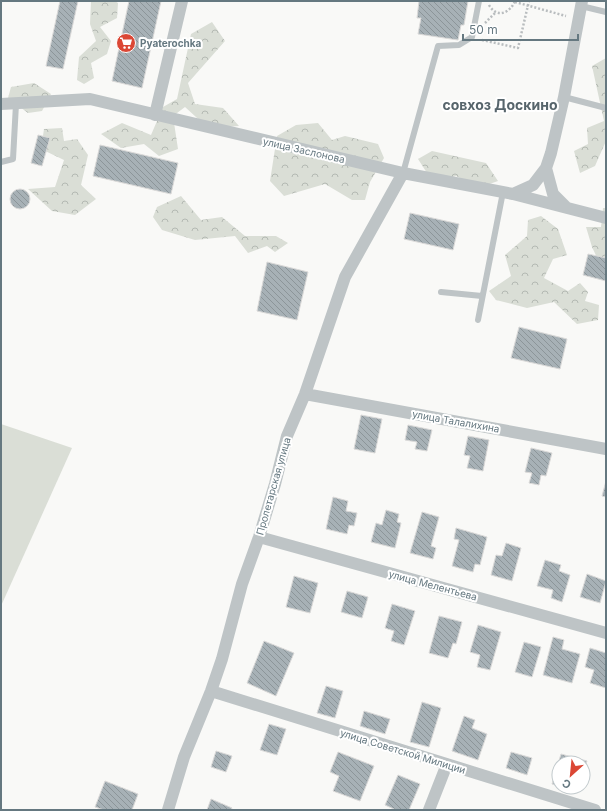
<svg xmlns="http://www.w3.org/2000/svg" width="607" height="811" font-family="Inter,sans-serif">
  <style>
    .green { fill: #daded6 }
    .forest { fill: url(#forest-crowns) }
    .building { fill: url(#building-back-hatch); stroke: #dbdad9 }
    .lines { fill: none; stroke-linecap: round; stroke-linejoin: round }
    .path { stroke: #b9bdbf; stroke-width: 2.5; stroke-dasharray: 2 2; stroke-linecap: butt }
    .lane { stroke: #bec4c6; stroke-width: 6 }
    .street { stroke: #bec4c6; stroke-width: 12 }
    .labels { text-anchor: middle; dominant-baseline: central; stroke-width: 4; stroke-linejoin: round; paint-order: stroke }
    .poi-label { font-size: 10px; font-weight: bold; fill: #657880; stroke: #fff; text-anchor: start }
    .street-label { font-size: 10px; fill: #657880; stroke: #fff }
    .district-label { font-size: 14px; font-weight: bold; fill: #57656c; stroke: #fff }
  </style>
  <defs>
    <pattern id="forest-crowns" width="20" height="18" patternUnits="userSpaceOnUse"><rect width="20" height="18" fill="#daded6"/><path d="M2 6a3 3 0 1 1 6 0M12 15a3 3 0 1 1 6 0" fill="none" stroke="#b4b9b3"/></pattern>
    <pattern id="building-back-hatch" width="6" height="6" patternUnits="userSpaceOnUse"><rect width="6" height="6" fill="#a7b1b6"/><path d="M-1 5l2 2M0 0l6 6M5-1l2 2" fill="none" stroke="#8c9599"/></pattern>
  </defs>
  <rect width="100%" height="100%" fill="#f9f9f7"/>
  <!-- green -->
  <path class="green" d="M1,424L72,448L1,606Z"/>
  <!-- forest -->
  <path class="forest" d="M91,1H115L118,3L117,18L100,27L111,41L107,54L91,63L94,78L84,84L77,80L79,57L96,41L90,24Z
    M212,22L225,41L188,83L195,104L223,108L239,126L208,128L185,107L173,116L178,149L159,156L144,144L121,148L101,134L122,123L151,135L163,107L177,99L191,34Z
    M606,58V141L595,166L580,173L574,151L588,144L587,128L604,121L592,66Z
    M34,83L51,94L42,111L28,113L8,98L11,87Z
    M318,123L332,140L345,136L378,144L384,158L370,182L365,200H352L325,184L284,196L270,181L277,136L296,125Z
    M62,128L64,141L77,139L88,155L81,185L96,199L75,215L52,211L28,189L55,187L64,160L41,149L44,129Z
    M432,151L486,163L498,181L478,188L456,176L446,179L427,173L418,159Z
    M181,196L201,220L222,217L245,236H276L288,243L275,252L267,246L248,253L235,236L195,240L162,230L153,217L157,207Z
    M603,208H606V266L600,264L592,247L586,227H601Z
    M541,216L558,229L567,255L553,259L544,278L568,291L580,283L588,292L585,301L599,305L598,320L577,324L554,302L527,308L496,300L489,291L511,276L505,255L527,236L528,220Z"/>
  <!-- building -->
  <path class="building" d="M60,1H78L63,69L46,66Z
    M129,1H161L142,88L112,81Z
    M419,1H468L464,25H461L458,40L418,34L421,18H417Z
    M38,135L50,138L42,166L31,163Z
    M100,145L178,163L171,194L93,176Z
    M10 199a10 10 0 1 1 20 0a10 10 0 1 1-20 0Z
    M410,213L459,224L453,250L404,239Z
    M588,254L606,258V281L583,275Z
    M267,262L308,272L297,320L257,311Z
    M519,327L567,339L560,369L511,358Z
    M361,415L382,419L375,453L354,449Z
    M408,425L432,430L427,451L415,449L417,442L405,440Z
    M468,436L489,440L483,471L467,468L470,456L464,455Z
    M531,448L552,453L546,476L541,475L539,485L529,483L532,473L525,472Z
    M606,481V497L602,496Z
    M333,497L348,501L346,511L357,513L354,526L349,525L347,534L326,529Z
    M386,510L399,514L397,522L401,523L395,548L371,542L376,523L382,525Z
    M422,512L439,517L431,546L436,548L433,559L410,553Z
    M456,528L487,537L480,565L475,564L473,572L452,566L459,540L454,539Z
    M506,543L521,548L512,581L491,575L496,555L502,556Z
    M545,560L561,565L559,571L570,575L562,602L551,598L553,590L537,586Z
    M587,574L606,581L600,603L580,597Z
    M294,576L318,583L310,613L286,607Z
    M347,591L368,597L362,618L341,612Z
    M392,604L415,611L404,645L391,641L394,631L385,628Z
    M439,616L462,622L456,644L453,643L448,658L429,653Z
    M478,625L501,632L490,670L477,667L480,655L470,652Z
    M553,637L564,640L562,649L580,654L572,683L543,675Z
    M264,641L294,653L276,696L247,683Z
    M524,642L541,647L532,677L515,672Z
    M590,648L606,653V688L590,683L594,670L585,667Z
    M326,686L343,691L335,718L317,713Z
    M422,702L441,708L429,747L410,742Z
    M364,711L390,719L385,734L360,726Z
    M464,716L475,720L472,728L487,734L478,760L452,751Z
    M269,724L286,729L277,755L260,750Z
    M216,751L232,756L226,772L211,767Z
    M338,752L374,766L360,801L333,791L339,776L330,772Z
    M511,752L532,758L527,775L506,768Z
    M561,754L587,761L583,773V763H559V786L552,784Z
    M398,775L420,784L409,810H396L385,805Z
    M105,781L138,794L132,810H104L95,807Z
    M561,787H579L577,792Z
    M211,799L232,808L231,810H207Z"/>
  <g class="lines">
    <!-- path -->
    <path class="path" d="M515,2L566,16
      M489,5C497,19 510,13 515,1
      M485,23L496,12
      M482,40L518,48L529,1"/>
    <!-- lane -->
    <path class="lane" d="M581,6L606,12
      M564,97L606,108
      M1,162L13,159L16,104
      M403,173L438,46L459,45L472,37L479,1
      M441,292L482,296
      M478,320L503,192"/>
    <!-- street -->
    <path class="street" d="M1,104L90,99L403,173L513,194L606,218
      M155,115L182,1
      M546,168L553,194L567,208
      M513,194L533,185L546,168L551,153L564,97L582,1
      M305,394L606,449
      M259,537L606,633
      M211,691L595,810
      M168,810L184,757L211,691L222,659L242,584L259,537L275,484L287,436L305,394L345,277L403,173
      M429,810L447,764"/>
  </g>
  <!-- icons -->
  <defs>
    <symbol id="supermarket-disc" viewBox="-11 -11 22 22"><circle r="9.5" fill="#db4735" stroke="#fff"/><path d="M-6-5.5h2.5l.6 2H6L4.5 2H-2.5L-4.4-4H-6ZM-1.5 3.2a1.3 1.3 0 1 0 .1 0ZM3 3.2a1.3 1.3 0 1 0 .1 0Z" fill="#fff"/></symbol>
  </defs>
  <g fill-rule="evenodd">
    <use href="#supermarket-disc" x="115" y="32" width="22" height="22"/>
  </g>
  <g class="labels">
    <!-- poi labels -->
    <g class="poi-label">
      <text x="140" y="43">Pyaterochka</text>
    </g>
    <!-- street labels -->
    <g class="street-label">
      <text transform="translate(304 150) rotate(13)">улица Заслонова</text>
      <text transform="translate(456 421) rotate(10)">улица Талалихина</text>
      <text transform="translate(273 486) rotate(-74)">Пролетарская улица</text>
      <text transform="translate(433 585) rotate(15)">улица Мелентьева</text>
      <text transform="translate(403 751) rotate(17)">улица Советской Милиции</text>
    </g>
    <!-- district labels -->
    <g class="district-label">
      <text x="500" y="104">совхоз Доскино</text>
    </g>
  </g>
  <!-- border -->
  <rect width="607" height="811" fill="none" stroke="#657880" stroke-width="4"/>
  <!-- north arrow -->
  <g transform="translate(571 775) rotate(207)"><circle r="19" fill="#ffffff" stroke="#c1c9cc"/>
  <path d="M0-3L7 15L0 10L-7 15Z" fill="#db4735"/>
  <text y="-6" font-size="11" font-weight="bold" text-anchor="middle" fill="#657880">С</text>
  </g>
  <!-- scale -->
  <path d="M463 34v6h115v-6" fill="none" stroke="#657880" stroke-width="2"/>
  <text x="469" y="34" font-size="12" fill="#657880" stroke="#ffffff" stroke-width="3" paint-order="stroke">50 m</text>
</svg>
